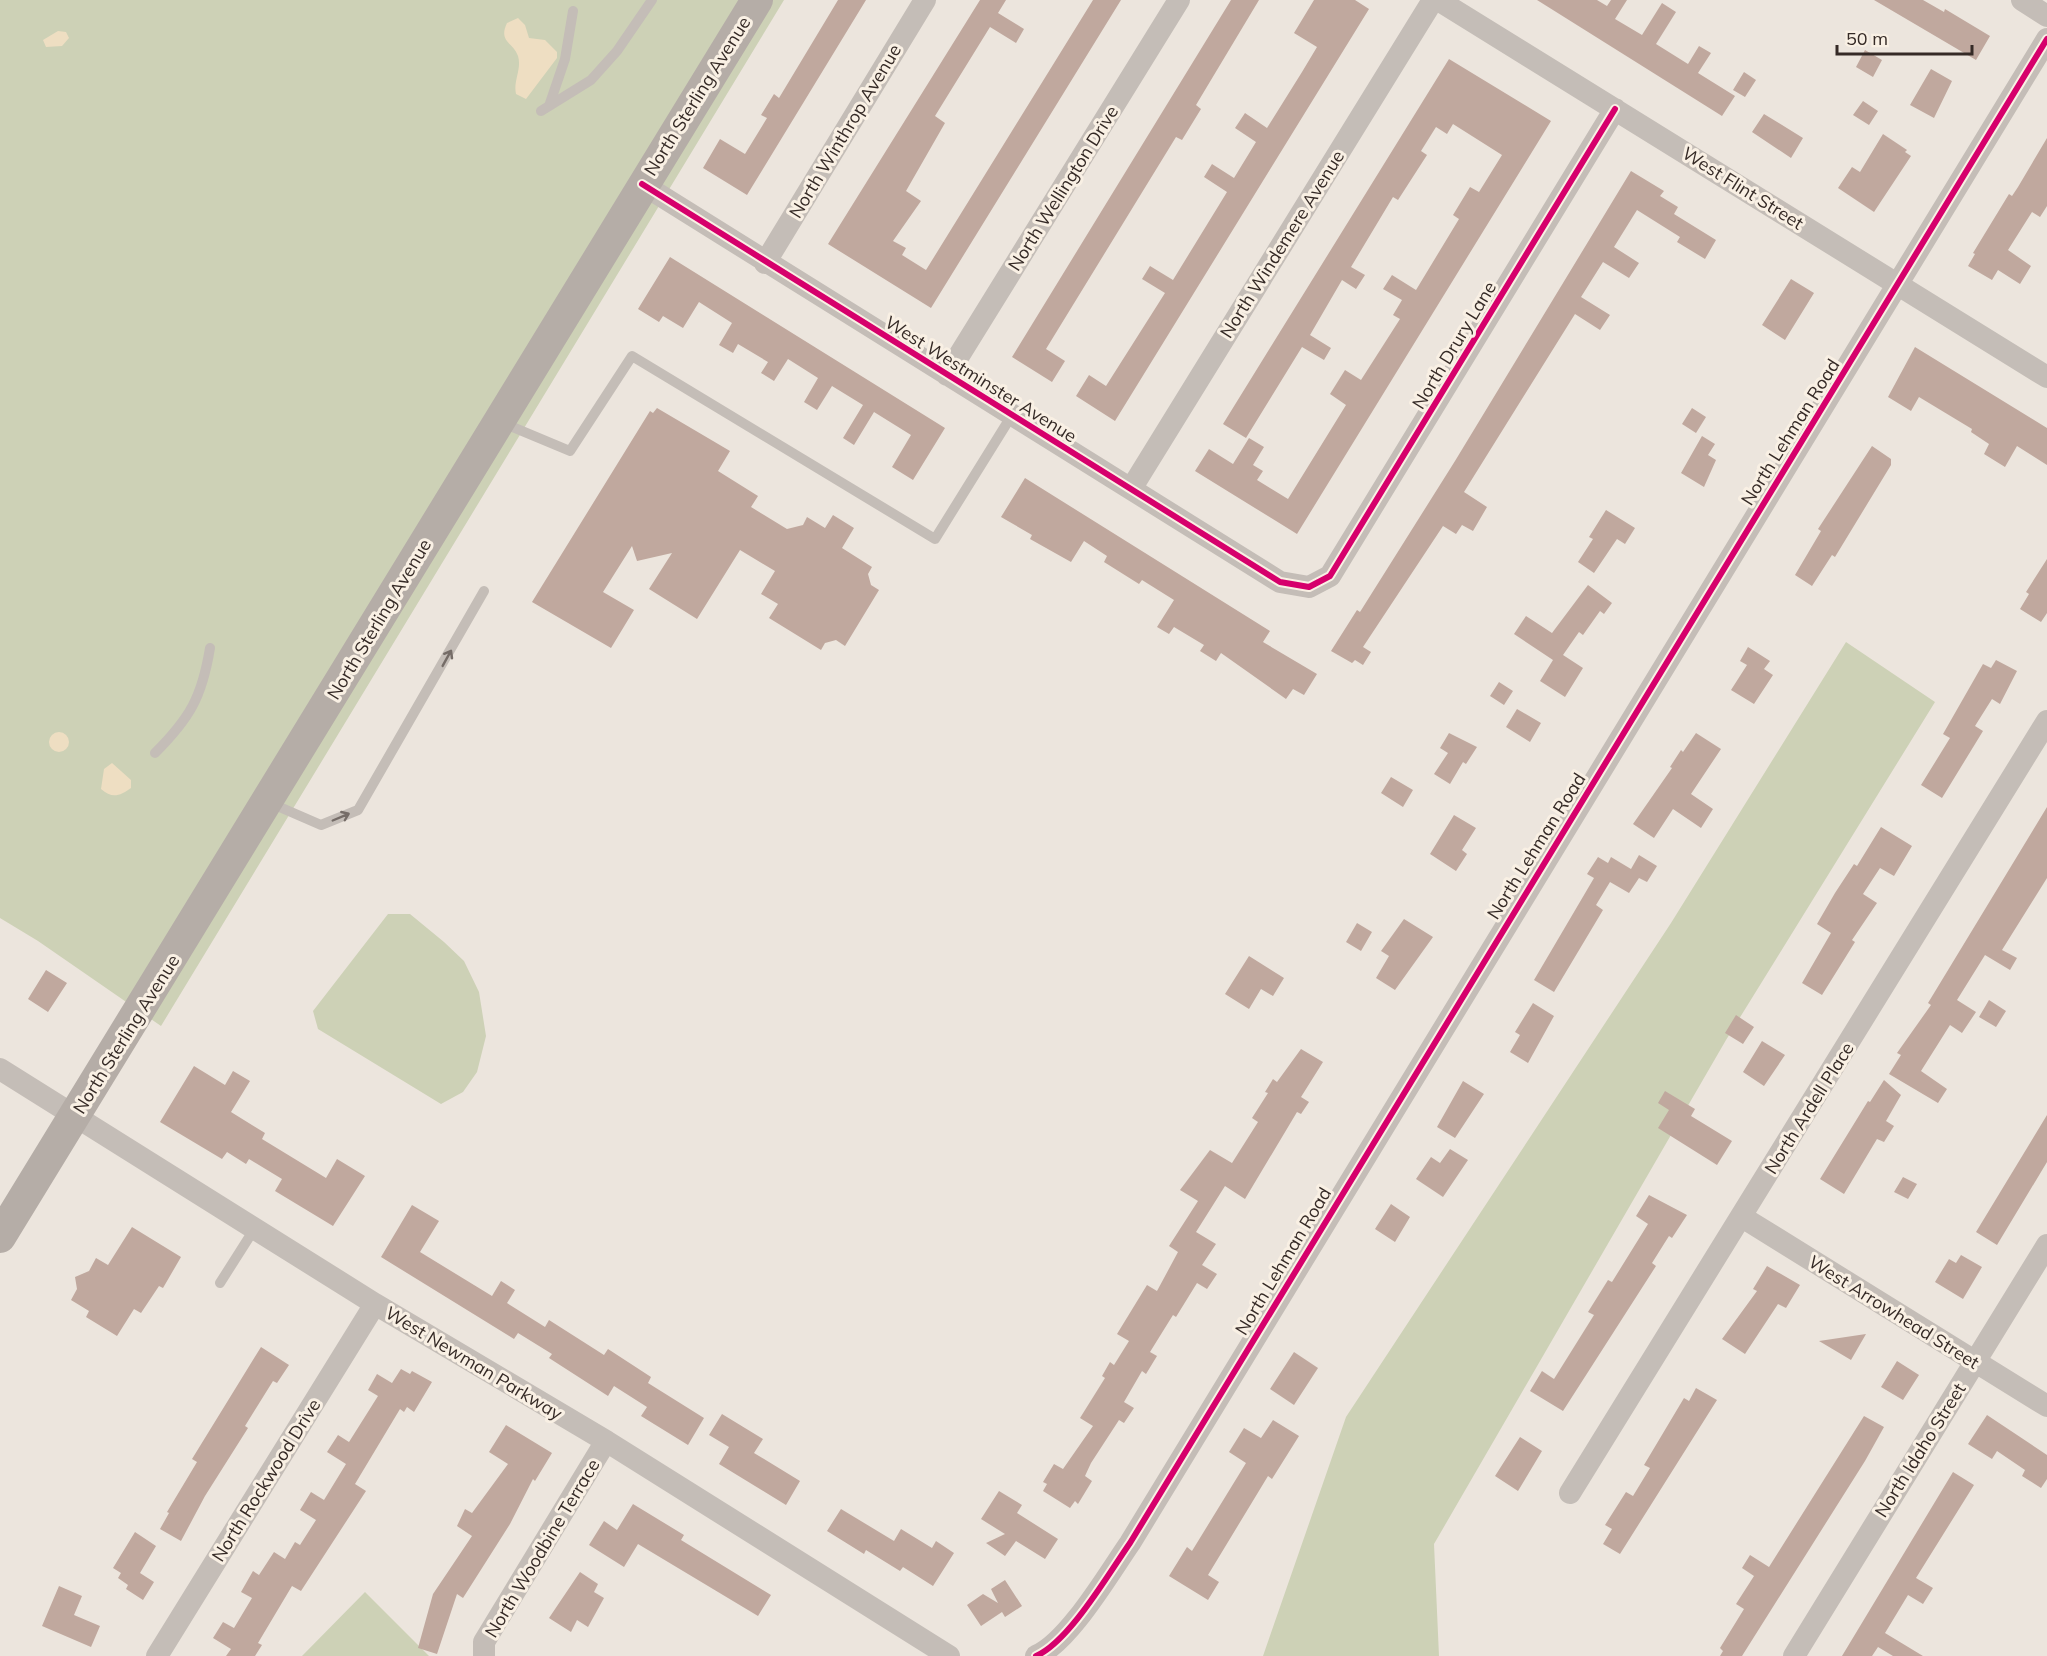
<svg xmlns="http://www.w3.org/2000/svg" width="2047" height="1656" font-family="Mulish,sans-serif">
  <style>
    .green { fill: #cdd1b6 }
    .sand { fill: #eedec2 }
    .building { fill: #c0a89e }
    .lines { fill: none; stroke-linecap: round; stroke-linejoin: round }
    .service { stroke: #c4bdb7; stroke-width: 10 }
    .minor { stroke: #c4bdb7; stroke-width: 22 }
    .secondary { stroke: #b5ada7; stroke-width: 32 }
    .cycleway-casing { stroke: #f9f0e4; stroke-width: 10 }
    .cycleway { stroke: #d6006c; stroke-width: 6 }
    .oneway { stroke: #756c67 }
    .labels { text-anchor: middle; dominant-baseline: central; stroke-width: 6; stroke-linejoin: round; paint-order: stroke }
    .street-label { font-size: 18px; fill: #352a26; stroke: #f9f0e4 }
  </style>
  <rect width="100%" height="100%" fill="#ece5dd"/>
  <!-- green -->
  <path class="green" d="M0,0H784L161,1026L38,941L0,918Z
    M1846,642L1935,702L1726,1040L1434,1544L1439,1656H1263L1346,1417L1671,923Z
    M388,914H410L444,942L464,961L479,992L486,1036L477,1072L463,1092L441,1104L318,1029L313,1011Z
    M365,1592L429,1656H302Z"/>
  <!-- sand -->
  <path class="sand" d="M518,18L525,25L529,38L545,40L557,52V58L526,99L516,94C513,81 522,69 518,56C513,42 498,42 507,23Z
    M58,31L66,32L69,38L62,46L46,47L43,40Z
    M49 742a10 10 0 1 1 20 0a10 10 0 1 1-20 0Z
    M112,763L131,780V788C120,796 112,799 101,789L104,769Z"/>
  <!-- building -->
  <path class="building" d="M838,0H866L747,195L703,168L720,139L745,154L767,118L761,115L774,94L779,98Z
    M980,0H1006L998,13L1024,29L1016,43L990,27L935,116L945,123L906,191L921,201L893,241L906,248L902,255L926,270L1093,0H1121L931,308L828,244Z
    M1231,0H1259L1196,105L1201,109L1182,140L1176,137L1046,349L1065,361L1052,382L1012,357Z
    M1314,0H1355L1369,9L1115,421L1076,396L1089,375L1106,386L1165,293L1142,279L1150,266L1173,280L1227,192L1204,177L1212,164L1234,178L1256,142L1235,128L1245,113L1267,128L1302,72L1317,47L1294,33Z
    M1537,0H1597L1607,6L1611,0H1627L1615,19L1642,35L1662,3L1676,12L1656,44L1688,64L1699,46L1711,53L1698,73L1735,96L1722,116Z
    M1874,0H1923L1944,12L1945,9L1990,36L1976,60Z
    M1865,50L1882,60L1873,77L1856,67Z
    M1449,59L1551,121L1297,534L1195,471L1209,449L1233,464L1249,438L1264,447L1253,465L1263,471L1257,480L1288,499L1346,405L1330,394L1345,370L1361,380L1400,319L1393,315L1402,300L1383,289L1392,275L1416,290L1459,219L1453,215L1470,187L1479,192L1502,155L1453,124L1447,134L1436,127L1421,151L1427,155L1398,200L1393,197L1351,267L1365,275L1356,289L1342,280L1310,335L1331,348L1324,360L1302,347L1246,438L1223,424Z
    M1931,69L1952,81L1934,118L1910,105Z
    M1744,72L1756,80L1745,97L1733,90Z
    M1863,101L1878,111L1869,125L1853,115Z
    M1764,114L1803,138L1791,158L1752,132Z
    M1883,134L1907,150L1905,152L1911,156L1874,212L1838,188L1852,167L1860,172Z
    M2047,138V206L2040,217L2032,212L2008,250L2031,266L2020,284L1998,270L1992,280L1968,266L1975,254L1973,253L2009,194L2012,196L2018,187Z
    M1631,171L1664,191L1660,196L1678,207L1674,214L1716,240L1705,259L1677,242L1680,237L1637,210L1614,247L1639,263L1629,278L1603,262L1581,297L1610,315L1600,330L1575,314L1464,492L1487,507L1473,531L1462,525L1456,534L1443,526L1363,647L1371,652L1363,665L1355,660L1352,663L1331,651L1357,610L1360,612L1455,461Z
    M670,257L945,428L913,480L892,467L911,435L874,412L854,445L843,438L863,405L832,386L817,410L804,402L818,378L788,359L774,381L761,373L768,362L738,344L733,353L719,345L732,323L699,302L683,328L663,316L659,322L638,309Z
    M1791,279L1814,293L1785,340L1762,325Z
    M1915,347L2047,428V465L2017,446L2005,467L1984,454L1989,444L1971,432L1972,429L1919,397L1911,411L1888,397Z
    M657,408L730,451L718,471L758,496L751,507L787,529L803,525L807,517L825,528L833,515L854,528L842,548L872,567L868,574L871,585L879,590L845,646L836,640L825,643L821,650L769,618L778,604L761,594L775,571L740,550L697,619L649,589L672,553L637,561L632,546L603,592L634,610L611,648L532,602L650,411L653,413Z
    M1692,408L1706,417L1696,433L1682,424Z
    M1702,436L1715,444L1708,455L1716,460L1704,487L1681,473Z
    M1872,446L1891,459V465L1835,557L1832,555L1812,586L1795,575L1821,531L1818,529Z
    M1025,478L1270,631L1263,642L1317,674L1304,695L1293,689L1286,699L1221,653L1216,661L1200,651L1204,645L1174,627L1169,634L1157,627L1174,600L1142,580L1139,584L1104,562L1107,556L1084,541L1071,562L1030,539L1032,535L1001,517Z
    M1606,510L1635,528L1625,544L1617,539L1594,573L1578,562L1593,539L1589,537Z
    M2047,559V613L2041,622L2020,609L2029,594L2026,592Z
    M1588,585L1612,603L1604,614L1600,611L1583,635L1579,632L1563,655L1583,668L1565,697L1540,681L1553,660L1514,634L1526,616L1552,633Z
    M1748,647L1770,661L1764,669L1773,675L1754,704L1731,690L1747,665L1740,661Z
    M1996,660L2017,671L2000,704L1992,699L1975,726L1983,731L1942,798L1921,785L1950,738L1943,734L1983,664L1991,668Z
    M1499,682L1513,691L1504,705L1490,696Z
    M1517,709L1541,723L1530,742L1506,727Z
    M1449,733L1477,747L1466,764L1463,762L1450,784L1434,774L1448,753L1440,748Z
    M1696,733L1721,749L1691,794L1713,809L1701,828L1673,809L1654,838L1633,824L1672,768L1670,767L1681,750L1683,752Z
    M1391,777L1413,790L1403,807L1381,793Z
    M2047,807V878L2002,950L2017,958L2010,970L1985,955L1957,1000L1976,1012L1962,1033L1950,1025L1921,1071L1947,1089L1938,1103L1889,1074L1901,1055L1897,1053L1931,1005L1928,1003Z
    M1454,815L1476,828L1462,850L1467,854L1456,871L1430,854Z
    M1881,827L1912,846L1894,876L1880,868L1863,894L1877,903L1852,940L1855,942L1822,995L1802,983L1831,933L1817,924L1835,893L1854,864L1857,866Z
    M1639,855L1657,866L1647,882L1639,878L1629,893L1610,882L1596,905L1603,910L1554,992L1534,980L1594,878L1587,874L1598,857L1608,863L1611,857L1631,869Z
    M1404,919L1433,937L1395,990L1376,978L1389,956L1381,951Z
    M1357,923L1372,932L1361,951L1346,942Z
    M1249,956L1284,978L1273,996L1261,989L1249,1009L1225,994Z
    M46,970L67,983L48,1012L28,999Z
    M1989,1000L2006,1011L1996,1027L1979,1017Z
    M1533,1003L1554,1016L1528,1063L1510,1052L1520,1035L1515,1032Z
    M1736,1015L1754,1027L1743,1044L1725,1033Z
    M1762,1041L1785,1055L1764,1086L1743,1072Z
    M1301,1049L1323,1062L1301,1097L1309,1102L1301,1114L1297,1112L1245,1199L1225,1186L1196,1232L1216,1244L1202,1265L1217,1274L1207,1289L1197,1283L1176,1317L1173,1315L1150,1352L1157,1356L1146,1374L1142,1371L1124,1402L1134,1408L1124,1423L1119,1420L1091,1463L1085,1476L1092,1481L1078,1504L1075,1501L1070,1508L1043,1491L1047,1484L1043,1482L1054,1464L1063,1469L1093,1426L1080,1418L1105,1378L1102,1376L1110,1362L1114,1365L1129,1341L1117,1334L1147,1285L1157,1291L1178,1252L1169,1246L1198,1201L1180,1190L1210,1150L1232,1163L1258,1122L1252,1118L1268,1093L1265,1092L1273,1079L1277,1082Z
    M194,1066L225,1085L233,1071L250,1081L231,1112L265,1133L262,1139L326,1178L337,1159L365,1176L333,1226L275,1191L282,1179L249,1159L246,1164L227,1152L222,1159L160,1122Z
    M1884,1080L1901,1095L1886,1121L1894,1126L1884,1142L1877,1139L1844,1194L1820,1179L1868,1101L1870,1102Z
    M1463,1081L1484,1094L1455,1138L1437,1127Z
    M1665,1091L1695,1109L1691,1116L1732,1141L1717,1165L1658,1128L1669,1110L1658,1103Z
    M2047,1115V1162L1997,1245L1976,1232Z
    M1450,1149L1468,1160L1443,1197L1416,1179L1431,1157L1440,1163Z
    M1903,1177L1917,1184L1908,1199L1894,1192Z
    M1649,1195L1687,1215L1672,1238L1669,1236L1652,1263L1656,1266L1563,1411L1530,1391L1542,1371L1554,1379L1594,1315L1588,1312L1608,1280L1612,1282L1648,1224L1636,1216Z
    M1391,1204L1410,1217L1395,1242L1375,1229Z
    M412,1205L439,1221L420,1252L492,1296L501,1281L515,1290L507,1303L545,1327L549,1320L604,1355L608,1349L651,1377L648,1383L704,1418L688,1445L641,1416L647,1407L614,1386L608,1396L549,1358L552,1354L518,1333L514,1339L381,1257Z
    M132,1227L181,1257L163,1288L159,1286L141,1313L134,1309L117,1336L86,1317L89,1311L71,1300L77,1289L75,1277L89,1271L96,1258L108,1265Z
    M1961,1255L1982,1267L1963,1299L1935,1282L1949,1259L1956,1263Z
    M1767,1266L1800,1285L1786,1308L1778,1304L1745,1354L1722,1339L1757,1291L1753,1289Z
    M1866,1334L1851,1360L1819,1341Z
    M261,1347L289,1365L277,1383L273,1381L245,1426L248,1428L205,1496L181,1541L160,1529L169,1513L167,1512L197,1462L192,1459Z
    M1294,1352L1318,1368L1294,1405L1270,1389Z
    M1897,1361L1919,1375L1903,1400L1881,1387Z
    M401,1369L410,1374L412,1371L432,1382L414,1412L407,1407L404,1412L400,1409L355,1484L366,1491L301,1591L292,1586L258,1643L262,1645L255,1656H226L231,1649L213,1638L223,1622L234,1628L252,1598L241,1592L253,1571L259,1575L274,1552L285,1559L295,1542L300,1545L316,1520L300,1510L311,1492L324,1500L346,1464L327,1452L338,1435L349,1442L378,1396L368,1390L377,1374L392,1383Z
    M1696,1388L1717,1400L1620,1554L1603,1544L1612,1529L1605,1525L1626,1492L1633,1496L1650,1468L1644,1465L1684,1398L1689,1401Z
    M722,1414L763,1439L754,1453L800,1481L786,1505L719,1464L729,1447L709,1435Z
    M1987,1415L2047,1455V1479L2041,1488L2022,1476L2025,1470L1997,1451L1992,1459L1968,1444Z
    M1864,1416L1884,1427L1865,1461L1742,1656H1720L1723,1651L1720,1648L1744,1609L1736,1604L1754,1576L1742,1568L1750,1555L1769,1567Z
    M1273,1420L1299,1436L1272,1479L1268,1476L1208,1575L1219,1582L1208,1600L1169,1576L1187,1547L1192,1551L1246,1463L1229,1452L1244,1428L1261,1438Z
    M506,1425L552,1453L535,1481L533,1479L510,1524L463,1598L457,1594L437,1654L418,1648L433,1594L472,1536L457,1526L465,1509L472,1513L508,1464L489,1452Z
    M1520,1437L1542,1451L1518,1491L1495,1476Z
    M1953,1472L1974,1485L1916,1578L1933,1588L1923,1604L1908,1595L1885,1633L1923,1656H1893L1878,1647L1872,1656H1842Z
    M999,1491L1022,1505L1017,1513L1058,1539L1045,1559L1016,1541L1005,1556L986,1543L1005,1534L981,1519Z
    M633,1504L684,1535L681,1540L771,1595L758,1616L638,1544L624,1567L589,1545L604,1521L617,1530Z
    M841,1509L894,1541L901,1529L932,1548L936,1541L954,1553L933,1586L903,1567L900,1571L866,1550L864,1554L827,1531Z
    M135,1532L156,1546L140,1573L154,1582L143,1600L126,1589L128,1585L118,1578L121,1573L113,1568Z
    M580,1572L598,1584L594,1592L604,1598L588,1627L577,1620L571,1632L549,1618Z
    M1005,1580L1022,1606L1005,1617L1002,1612L981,1626L967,1605L983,1594L998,1603L991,1589Z
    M59,1586L82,1596L74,1615L100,1626L91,1647L42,1626Z"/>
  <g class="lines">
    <!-- service -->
    <path class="service" d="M549,106L565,59L573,11
      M541,111L591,80L617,51L652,0
      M503,423L570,451L632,356L935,539L1012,415
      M155,753C190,718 202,697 210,648
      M268,802L321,825L358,810L484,591
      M220,1283L255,1228"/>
    <!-- minor -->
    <path class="minor" d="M1438,0L2047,377
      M2022,0L2047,16
      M642,184L1280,582L1309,587L1330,576L1615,109
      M765,263L925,0
      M947,375L1179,0
      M1131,489L1433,0
      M0,1069L375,1304L606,1441L949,1656
      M1742,1217L2047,1406
      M1570,1493L2047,721
      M157,1656L375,1304
      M484,1656V1642L606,1441
      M1036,1656C1069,1642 1109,1573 1130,1543L2047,39
      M1794,1656L2047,1245"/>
    <!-- secondary -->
    <path class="secondary" d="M0,1237L757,0"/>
    <defs>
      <path id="cycleway" d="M642,184L1280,582L1309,587L1330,576L1615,109
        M1036,1656C1069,1642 1109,1573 1130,1543L2047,39"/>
    </defs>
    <!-- cycleway casing -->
    <use href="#cycleway" class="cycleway-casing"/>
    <!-- cycleway -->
    <use href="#cycleway" class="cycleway"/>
  </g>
  <!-- one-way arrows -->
  <defs><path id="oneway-shaft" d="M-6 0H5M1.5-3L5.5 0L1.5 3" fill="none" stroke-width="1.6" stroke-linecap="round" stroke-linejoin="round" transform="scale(1.5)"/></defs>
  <g class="oneway">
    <use href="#oneway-shaft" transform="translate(447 658) rotate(-61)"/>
    <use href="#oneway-shaft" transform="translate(341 817) rotate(-23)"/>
  </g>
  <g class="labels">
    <!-- street labels -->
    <g class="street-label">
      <text transform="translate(697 96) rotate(-58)">North Sterling Avenue</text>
      <text transform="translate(845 131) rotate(-59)">North Winthrop Avenue</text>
      <text transform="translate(1063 188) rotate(-58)">North Wellington Drive</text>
      <text transform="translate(1743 188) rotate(32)">West Flint Street</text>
      <text transform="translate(1282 244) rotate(-58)">North Windemere Avenue</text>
      <text transform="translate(1454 345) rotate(-59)">North Drury Lane</text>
      <text transform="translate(981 379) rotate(32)">West Westminster Avenue</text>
      <text transform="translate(1790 432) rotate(-58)">North Lehman Road</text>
      <text transform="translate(379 619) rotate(-59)">North Sterling Avenue</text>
      <text transform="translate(1536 846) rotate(-58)">North Lehman Road</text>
      <text transform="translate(126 1034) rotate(-58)">North Sterling Avenue</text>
      <text transform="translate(1809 1108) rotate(-58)">North Ardell Place</text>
      <text transform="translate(1283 1261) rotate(-59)">North Lehman Road</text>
      <text transform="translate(1894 1312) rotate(32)">West Arrowhead Street</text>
      <text transform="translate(474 1363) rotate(31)">West Newman Parkway</text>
      <text transform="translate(1920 1450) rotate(-58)">North Idaho Street</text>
      <text transform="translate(266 1480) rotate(-58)">North Rockwood Drive</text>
      <text transform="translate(542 1548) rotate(-59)">North Woodbine Terrace</text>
    </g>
  </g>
  <!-- scale -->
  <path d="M1837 45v9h135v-9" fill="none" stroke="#352a26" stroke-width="3"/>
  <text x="1846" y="45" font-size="18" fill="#352a26" stroke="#f9f0e4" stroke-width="4.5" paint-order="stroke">50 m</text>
</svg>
